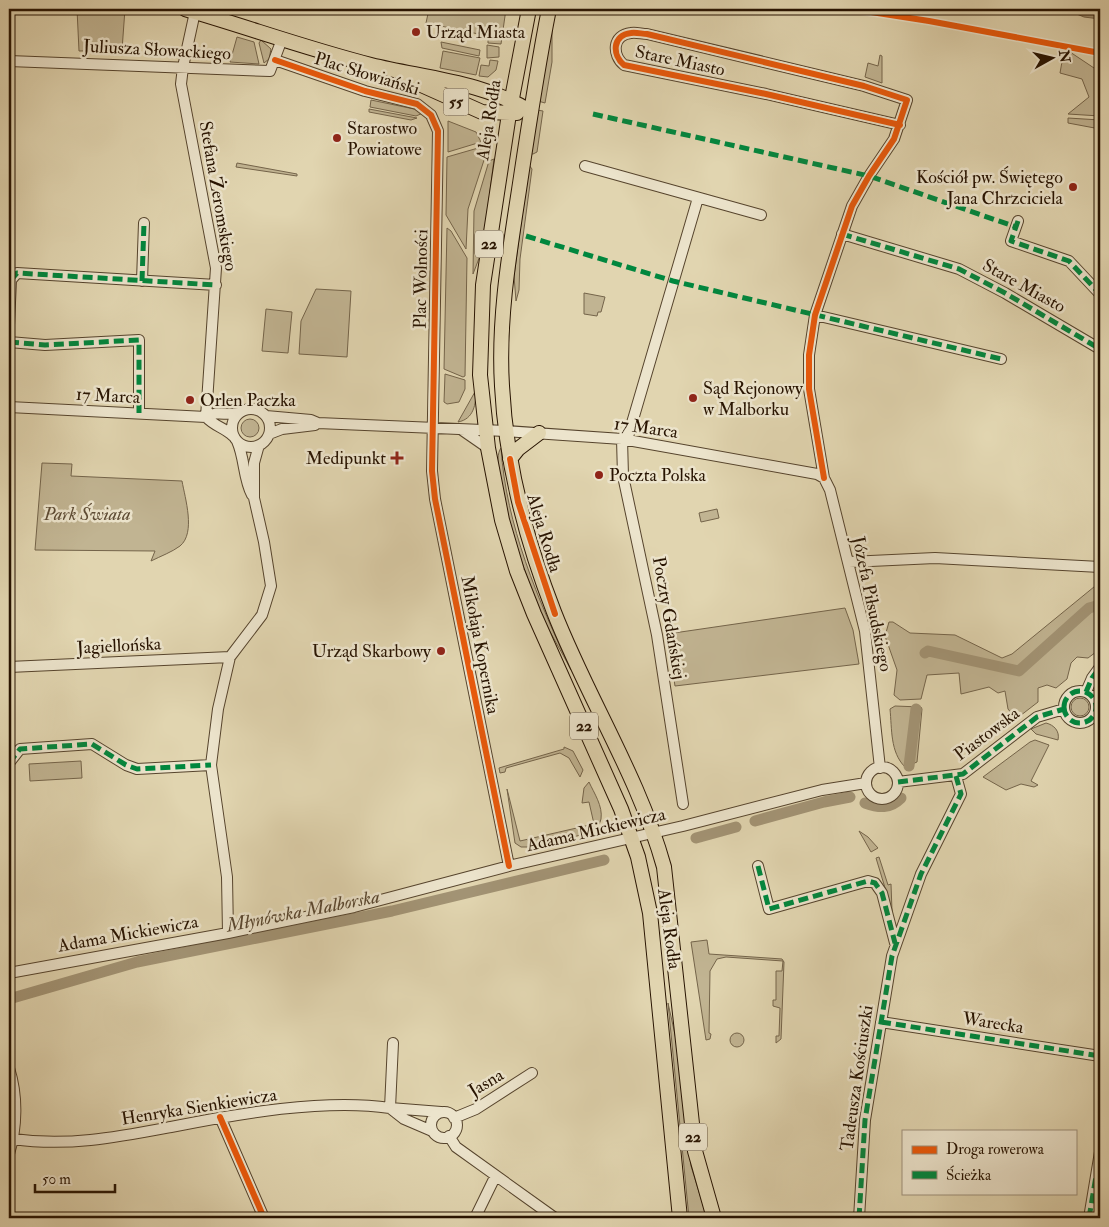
<svg xmlns="http://www.w3.org/2000/svg" width="1109" height="1227" font-family="'IM FELL Double Pica',serif">
  <style>
    .green { fill: #c1b492; stroke: #74644a }
    .water { fill: #a29374; stroke: #716046 }
    .lines { fill: none; stroke-linecap: round; stroke-linejoin: round }
    .canal { stroke: #a29374; stroke-width: 11 }
    .minor-casing { stroke: #56442d; stroke-width: 12 }
    .major-casing { stroke: #271301; stroke-width: 16 }
    .minor { stroke: #ece4cc; stroke-width: 10 }
    .major { stroke: #e1d5b0; stroke-width: 14 }
    .quiet { stroke: #00873e; stroke-width: 5; stroke-dasharray: 10 5; stroke-linecap: butt }
    .cycleway-casing { stroke: #ece4cc; stroke-width: 9 }
    .cycleway { stroke: #e8590c; stroke-width: 6 }
    .poi-dot { fill: #8f2418; stroke: #ece4cc; stroke-width: 2 }
    .labels { text-anchor: middle; dominant-baseline: central; stroke-width: 5; stroke-linejoin: round; paint-order: stroke }
    .shield { fill: #ece4cc; stroke: #62523e; stroke-width: 1 }
    .shield-label { font-size: 16px; font-weight: bold; fill: #271301 }
    .poi-label { font-size: 18px; fill: #271301; stroke: #ece4cc; text-anchor: start }
    .street-label { font-size: 18px; fill: #271301; stroke: #ece4cc }
    .park-label { font-size: 18px; font-style: italic; fill: #5d4b34; stroke: #ece4cc }
    .water-label { font-size: 19px; font-style: italic; fill: #58462f; stroke: #ece4cc }
  </style>
  <rect width="100%" height="100%" fill="#e1d5b0"/>
  <filter id="stains"><feTurbulence type="fractalNoise" baseFrequency=".004" numOctaves="4"/><feColorMatrix values="0 0 0 0 .2 0 0 0 0 .09 0 0 0 0 .02 0 0 0 .5 -.17"/></filter>
  <radialGradient id="worn" r=".72"><stop offset=".6" stop-color="#630" stop-opacity="0"/><stop offset="1" stop-color="#630" stop-opacity=".3"/></radialGradient>
  <!-- green -->
  <path class="green" d="M77,9H125L122,50L79,51Z
    M429,9H506L501,44L488,43V36L426,23Z
    M552,29V62L545,103L538,101Z
    M237,37L254,42L259,64L230,62Z
    M261,40L271,49L269,59L264,63L259,43Z
    M441,42L480,50L479,56L442,48Z
    M487,45L499,47V57L487,58Z
    M443,51L480,58L476,75L440,68Z
    M1070,52L1100,72V116L1068,114L1089,97L1082,79L1060,73L1063,56Z
    M880,55L882,56V83L865,77L868,63L878,66Z
    M490,60L498,61L496,70L488,77L479,76L481,65L489,66Z
    M371,100L414,109L423,113L416,116L370,107Z
    M369,109L417,118L411,120L369,112Z
    M537,110L543,111L537,152L533,154H530Z
    M1068,118L1100,120V129L1068,123Z
    M448,121L476,132L481,142L448,152Z
    M485,146L487,151L468,209L466,249L446,215L447,157Z
    M494,159L483,248L473,274L474,211L489,161Z
    M237,163L297,174V176L236,167Z
    M529,165L532,169L520,259L519,290L516,301L514,276Z
    M447,228L451,231L467,258L465,376L463,377L444,369Z
    M316,289L351,291L347,357L299,354L301,321Z
    M584,293L605,297L601,312H598L597,316L584,314Z
    M266,309L292,312L288,353L262,351Z
    M445,374L465,380V389L459,402L447,404L444,402Z
    M476,390C476,404 474,419 458,422Z
    M241 428a9 9 0 1 1 18 0a9 9 0 1 1-18 0Z
    M501,448C506,525 538,600 571,670C561,650 549,632 540,612C530,587 486,467 501,448Z
    M42,463L72,464L71,476L182,481C185,498 196,533 180,546C172,552 161,556 151,561L155,551L35,550Z
    M717,509L719,518L701,522L699,513Z
    M1100,582V649L1088,658L1077,657L1071,663L1067,679L1056,688L1047,685L1038,688V702L1016,719L1008,709L1005,691L998,693L989,687L961,694L959,673L927,675L921,699L900,700L894,695L897,670L885,636L889,622H893L910,633L955,635L1002,658L1012,654Z
    M845,608L853,630L859,664L675,686L667,634Z
    M1071 707a9 9 0 1 1 18 0a9 9 0 1 1-18 0Z
    M895,706L921,707L922,709L917,762L905,767C890,752 892,729 890,709Z
    M1046,723C1054,725 1060,731 1058,740L1036,734L1031,729Z
    M1035,740L1049,745L1031,781L1038,785L1034,787L1021,784L1006,790L983,777L1030,742Z
    M564,747L573,751L583,770L580,777L569,758L560,753L506,768L505,772L500,773L499,768L564,749Z
    M81,761L82,778L30,781L29,764Z
    M589,782C594,793 603,806 601,819C599,837 543,843 527,847H521L515,843L507,789L520,841L594,824L589,802L582,803L584,788Z
    M859,831L868,837L878,848L871,852Z
    M879,857L888,885L891,884L892,911L876,858Z
    M707,940L709,954L782,959L784,962L781,1039L776,1043V1036H779L780,1008L773,1006V1000H776V971H782L783,961L726,957L717,959L710,971L709,1033L711,1034L710,1039L706,1040L691,942Z
    M668,1003L676,1039L691,1166L707,1218H689Z
    M730 1040a7 7 0 1 1 14 0a7 7 0 1 1-14 0Z"/>
  <!-- water -->
  <path class="water" d="M1024,9H1100V19L1084,17L1067,10Z"/>
  <g class="lines">
    <!-- canal -->
    <path class="canal" d="M925,653L928,651L1019,671L1089,608L1100,605
      M909,766L916,709
      M865,803C879,808 890,809 901,798
      M755,821L824,802L850,797
      M696,838L736,827
      M9,999L137,962L392,911L604,860"/>
    <defs>
      <path id="minor" d="M195,12L183,67L181,84L216,268L206,417
        M275,60L365,91L417,104L431,115L438,131L432,471L435,499L509,866
        M9,61L270,71L282,39
        M585,166L761,215
        M1018,221L1011,241L1069,261L1100,294
        M842,234L959,269L1005,293L1100,349
        M142,281L144,223
        M815,315L1001,359
        M9,325L11,280L17,273L216,285
        M9,342L45,345L139,340V413
        M9,407L206,417C218,410 225,416 238,413
        M232 428a19 19 0 1 1 38 0a19 19 0 1 1-38 0Z
        M266,416L311,420L318,423L506,431L622,439L817,474L824,478L830,490L865,631L880,768
        M206,417C214,426 225,428 233,436
        M462,430L488,448
        M269,434L282,429L315,425
        M622,439L623,476L657,635L683,804
        M627,440L698,198
        M237,441C245,459 243,478 252,495
        M824,478L809,389V355L815,315L852,206L869,176L894,139L907,100L864,86L647,34C642,34 636,32 631,33C612,35 612,55 624,65L766,94L900,125
        M849,562L935,558L1100,567
        M9,667L230,657
        M1064 707a16 16 0 1 1 32 0a16 16 0 1 1-32 0Z
        M1086,692L1092,678L1100,667
        M9,763L20,749L92,744L126,765L137,769L211,765
        M866 783a16 16 0 1 1 32 0a16 16 0 1 1-32 0Z
        M898,782L963,774L1037,717L1064,709
        M758,866L769,909L868,881L875,883L882,893L895,943
        M228,933L227,877L211,765L218,709L230,657L262,615L271,586L264,542L254,498V463L259,445
        M9,973L228,933L354,907L509,866L683,826L822,790L866,783
        M881,1022L1100,1056
        M9,1068C18,1096 17,1127 9,1154
        M431 1125a13 13 0 1 1 26 0a13 13 0 1 1-26 0Z
        M220,1117L264,1218
        M454,1118L476,1109L532,1073
        M432,1131L404,1119L390,1108L441,1112
        M449,1136L456,1147L555,1218
        M13,1139C68,1147 118,1137 171,1127C237,1114 325,1098 390,1108L393,1043
        M475,1218L495,1177
        M859,1218L865,1120L892,956L921,874L961,794L956,776
        M1089,1218L1100,1152"/>
      <path id="major" d="M185,9C247,27 308,49 371,65C424,78 485,82 531,112
        M529,9L509,114L483,285L480,375L488,448L502,520L517,571L534,614L621,809L638,857L650,913L680,1218
        M549,9C537,69 528,130 519,190C509,255 498,321 502,386C506,465 526,540 554,612C588,699 639,777 664,867L695,1151L714,1218
        M408,79L482,112L517,113
        M510,459L518,449L539,433"/>
    </defs>
    <!-- minor casing -->
    <use href="#minor" class="minor-casing"/>
    <!-- major casing -->
    <use href="#major" class="major-casing"/>
    <!-- minor -->
    <use href="#minor" class="minor"/>
    <!-- major -->
    <use href="#major" class="major"/>
    <!-- quiet -->
    <path class="quiet" d="M593,114L869,176L1016,227
      M1018,221L1011,241L1069,261L1100,294
      M842,234L959,269L1005,293L1100,349
      M526,236L673,281L1001,359
      M142,281L144,223
      M9,325L11,280L17,273L216,285
      M9,342L45,345L139,340V413
      M1064 707a16 16 0 1 1 32 0a16 16 0 1 1-32 0Z
      M1086,692L1092,678L1100,667
      M9,763L20,749L92,744L126,765L137,769L211,765
      M898,782L963,774L1037,717L1064,709
      M758,866L769,909L868,881L875,883L882,893L895,943
      M881,1022L1100,1056
      M859,1218L865,1120L892,956L921,874L961,794L956,776
      M1089,1218L1100,1152"/>
    <defs>
      <path id="cycleway" d="M852,9L929,21L1100,53
        M275,60L365,91L417,104L431,115L438,131L432,471L435,499L509,866
        M510,459L518,502L555,614
        M824,478L809,389V355L815,315L852,206L869,176L894,139L907,100L864,86L647,34C642,34 636,32 631,33C612,35 612,55 624,65L766,94L900,125
        M220,1117L264,1218"/>
    </defs>
    <!-- cycleway casing -->
    <use href="#cycleway" class="cycleway-casing"/>
    <!-- cycleway -->
    <use href="#cycleway" class="cycleway"/>
  </g>
  <!-- markers -->
  <g class="poi-dot">
    <circle cx="416" cy="32" r="5"/>
    <circle cx="337" cy="138" r="5"/>
    <circle cx="1073" cy="187" r="5"/>
    <circle cx="693" cy="398" r="5"/>
    <circle cx="190" cy="400" r="5"/>
    <path d="M394.5 450.5h5v5h5v5h-5v5h-5v-5h-5v-5h5z"/>
    <circle cx="599" cy="475" r="5"/>
    <circle cx="441" cy="651" r="5"/>
  </g>
  <g class="labels">
    <!-- shield labels -->
    <g class="shield">
      <rect x="443.5" y="88.5" width="25" height="27" rx="4"/>
      <rect x="475" y="230.5" width="28" height="27" rx="4"/>
      <rect x="570" y="712.5" width="28" height="27" rx="4"/>
      <rect x="679" y="1123.5" width="28" height="27" rx="4"/>
    </g>
    <g class="shield-label">
      <text x="456" y="102">55</text>
      <text x="489" y="244">22</text>
      <text x="584" y="726">22</text>
      <text x="693" y="1137">22</text>
    </g>
    <!-- poi labels -->
    <g class="poi-label">
      <text x="426" y="32">Urząd Miasta</text>
      <text x="347" y="128">Starostwo<tspan x="347" dy="21">Powiatowe</tspan></text>
      <text x="1063" y="177" text-anchor="end">Kościół pw. Świętego<tspan x="1063" dy="21">Jana Chrzciciela</tspan></text>
      <text x="703" y="388">Sąd Rejonowy<tspan x="703" dy="21">w Malborku</tspan></text>
      <text x="200" y="400">Orlen Paczka</text>
      <text x="386" y="458" text-anchor="end">Medipunkt</text>
      <text x="609" y="475">Poczta Polska</text>
      <text x="431" y="651" text-anchor="end">Urząd Skarbowy</text>
    </g>
    <!-- street labels -->
    <g class="street-label">
      <text transform="translate(157 50) rotate(3)">Juliusza Słowackiego</text>
      <text transform="translate(680 61) rotate(12)">Stare Miasto</text>
      <text transform="translate(367 74) rotate(17)">Plac Słowiański</text>
      <text transform="translate(489 120) rotate(-81)">Aleja Rodła</text>
      <text transform="translate(218 196) rotate(80)">Stefana Żeromskiego</text>
      <text transform="translate(421 279) rotate(-89)">Plac Wolności</text>
      <text transform="translate(1024 286) rotate(29)">Stare Miasto</text>
      <text transform="translate(108 396) rotate(3)">17 Marca</text>
      <text transform="translate(646 428) rotate(8)">17 Marca</text>
      <text transform="translate(544 533) rotate(73)">Aleja Rodła</text>
      <text transform="translate(872 604) rotate(78)">Józefa Piłsudskiego</text>
      <text transform="translate(669 618) rotate(80)">Poczty Gdańskiej</text>
      <text transform="translate(480 645) rotate(79)">Mikołaja Kopernika</text>
      <text transform="translate(119 646) rotate(-3)">Jagiellońska</text>
      <text transform="translate(987 734) rotate(-37)">Piastowska</text>
      <text transform="translate(596 830) rotate(-13)">Adama Mickiewicza</text>
      <text transform="translate(669 929) rotate(82)">Aleja Rodła</text>
      <text transform="translate(128 934) rotate(-10)">Adama Mickiewicza</text>
      <text transform="translate(993 1023) rotate(9)">Warecka</text>
      <text transform="translate(857 1078) rotate(-82)">Tadeusza Kościuszki</text>
      <text transform="translate(486 1083) rotate(-31)">Jasna</text>
      <text transform="translate(199 1107) rotate(-9)">Henryka Sienkiewicza</text>
    </g>
    <!-- park labels -->
    <g class="park-label">
      <text x="87" y="514">Park Świata</text>
    </g>
    <!-- water labels -->
    <g class="water-label">
      <text transform="translate(303 911) rotate(-11)">Młynówka Malborska</text>
    </g>
  </g>
  <!-- margin -->
  <rect width="1109" height="1227" fill="none" stroke="#e1d5b0" stroke-width="30"/>
  <rect x="10" y="10" width="1089" height="1207" fill="none" stroke="#271301" stroke-width="2.5"/>
  <rect x="15" y="15" width="1079" height="1197" fill="none" stroke="#271301"/>
  <!-- legend -->
  <rect x="902" y="1130" width="175" height="65" fill="#ece4cc" stroke="#9d907b"/>
  <rect x="912" y="1146" width="25" height="8" fill="#e8590c" stroke="#9d907b"/>
  <text x="946" y="1154" font-size="15" fill="#271301">Droga rowerowa</text>
  <rect x="912" y="1171" width="25" height="8" fill="#00873e" stroke="#9d907b"/>
  <text x="946" y="1180" font-size="15" fill="#271301">Ścieżka</text>
  <!-- north arrow -->
  <g transform="translate(1052 58) rotate(82)" stroke="#ece4cc" stroke-width="4" paint-order="stroke">
  <path d="M0-4L9 19L0 12L-9 19Z" fill="#271301"/>
  <text y="-8" font-size="14" font-weight="bold" text-anchor="middle" fill="#271301">N</text>
  </g>
  <!-- scale -->
  <path d="M35 1184v8h80v-8" fill="none" stroke="#271301" stroke-width="2.5"/>
  <text x="42" y="1184" font-size="15" fill="#271301" stroke="#ece4cc" stroke-width="4" paint-order="stroke">50 m</text>
  <rect width="100%" height="100%" filter="url(#stains)"/>
  <rect width="100%" height="100%" fill="url(#worn)"/>
</svg>
